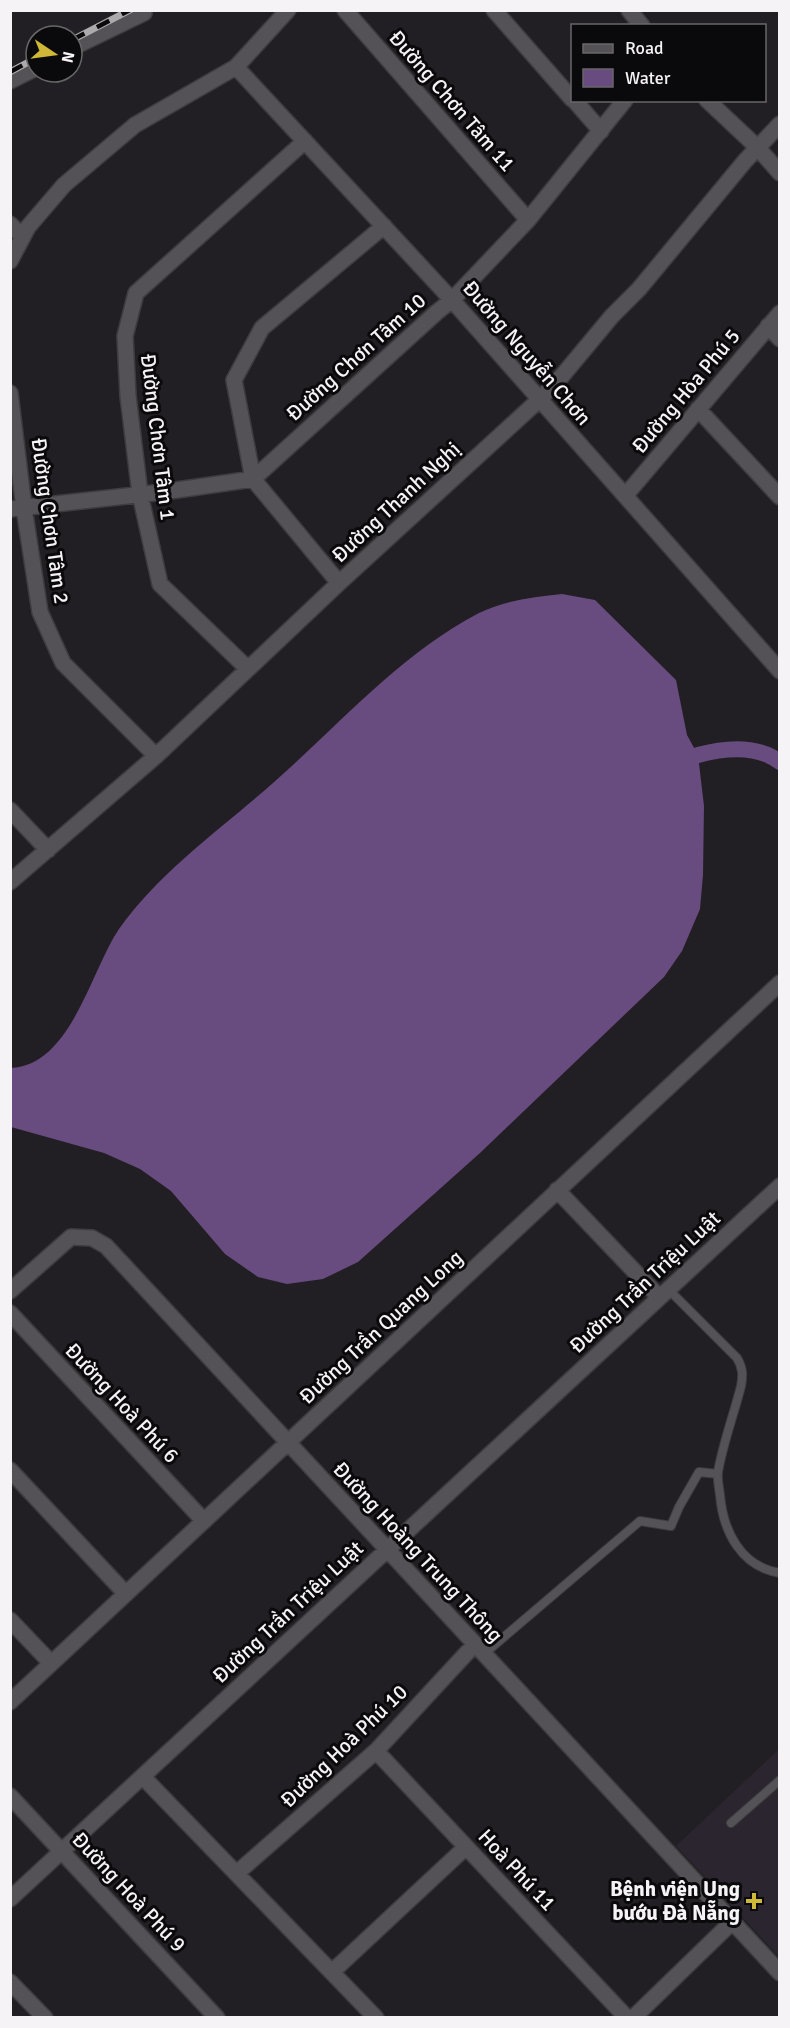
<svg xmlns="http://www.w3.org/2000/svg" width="790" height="2028" font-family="Signika,sans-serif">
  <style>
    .built { fill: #2a252e }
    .water { fill: #684b7f }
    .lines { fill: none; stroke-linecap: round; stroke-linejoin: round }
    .canal { stroke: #684b7f; stroke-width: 16 }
    .service-casing { stroke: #3e3c3f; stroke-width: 10 }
    .minor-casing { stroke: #3e3c3f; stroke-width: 18 }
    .service { stroke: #545256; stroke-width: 8 }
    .minor { stroke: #545256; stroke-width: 15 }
    .rail-casing { stroke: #acaaad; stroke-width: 7 }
    .rail { stroke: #0a090b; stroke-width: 4.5; stroke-dasharray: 14; stroke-linecap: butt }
    .poi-dot { fill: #cfb837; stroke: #0a090b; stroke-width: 2 }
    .labels { text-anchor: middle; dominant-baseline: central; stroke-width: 6; stroke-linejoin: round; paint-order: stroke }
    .street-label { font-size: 21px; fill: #f5f3f6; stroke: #0a090b }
    .poi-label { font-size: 21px; font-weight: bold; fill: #f5f3f6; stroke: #0a090b; text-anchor: end }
  </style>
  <rect width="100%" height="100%" fill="#211f23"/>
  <!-- built -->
  <path class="built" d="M779,1749V1957L676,1846Z"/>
  <!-- water -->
  <path class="water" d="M562,594L595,600L676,680L687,735L698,755L704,806L703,875L700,909L682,951L664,977L480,1153L358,1262L323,1279L287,1284L258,1277L225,1254L171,1191L140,1169L104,1153L11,1127V1068C71,1065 90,972 119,929C160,871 221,829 273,783C340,724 399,655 479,613C505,600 534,597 562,594Z"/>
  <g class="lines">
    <!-- canal -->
    <path class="canal" d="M698,755C724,748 757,745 780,762"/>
    <defs>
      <path id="service" d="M668,1289L737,1358C743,1368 743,1375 741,1386C734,1414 723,1443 718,1472C717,1479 719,1487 720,1495C723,1531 741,1567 780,1573
        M484,1654L640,1521L671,1526L679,1507L699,1472L718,1474
        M731,1823L780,1780"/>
      <path id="minor" d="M345,10L528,220
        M494,10L572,99
        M629,10L642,26
        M72,48L144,13
        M236,67L452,300L780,671
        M10,81L36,68
        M574,100L601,131
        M707,100L757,147L780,173
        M10,224L23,237
        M10,261L28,227L64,185L135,125L236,67L288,10
        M768,326L780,339
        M10,393L24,508L40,612L63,663L156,756
        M698,409L780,497
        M253,479L437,312L452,300L528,220L625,100
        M625,496L780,313
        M10,509L163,492L253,479
        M339,583L253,479L234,380L262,328L384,226
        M248,669L160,584L140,494L128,396L125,336L136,293L305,141
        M10,810L48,850
        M10,882L156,756L339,583L540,399L562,376L612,316L639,289L745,161L780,124
        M557,1190L659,1297
        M10,1291L71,1237L92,1238L106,1246L780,1973
        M10,1313L204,1521
        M10,1470L126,1594
        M10,1620L51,1663
        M10,1702L780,983
        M376,1751L627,2018
        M143,1777L376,2018
        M10,1796L217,2018
        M237,1873L376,1751L475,1644
        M10,1899L780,1186
        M333,1971L466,1847
        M10,1982L45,2018
        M633,2018L732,1922"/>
    </defs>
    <!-- service casing -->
    <use href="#service" class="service-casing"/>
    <!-- minor casing -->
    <use href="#minor" class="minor-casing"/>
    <!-- service -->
    <use href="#service" class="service"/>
    <!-- minor -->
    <use href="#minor" class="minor"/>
    <defs>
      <path id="rail" d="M72,40L130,10
        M10,72L36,58"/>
    </defs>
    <!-- rail casing -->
    <use href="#rail" class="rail-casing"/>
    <!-- rail -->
    <use href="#rail" class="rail"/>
  </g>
  <!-- markers -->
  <path class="poi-dot" d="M751 1892h6v6h6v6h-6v6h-6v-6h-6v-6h6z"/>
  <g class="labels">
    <!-- street labels -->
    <g class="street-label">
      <text transform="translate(452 101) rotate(49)">Đường Chơn Tâm 11</text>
      <text transform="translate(527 353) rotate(49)">Đường Nguyễn Chơn</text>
      <text transform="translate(356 357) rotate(-42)">Đường Chơn Tâm 10</text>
      <text transform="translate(686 391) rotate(-50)">Đường Hòa Phú 5</text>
      <text transform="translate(158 437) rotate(83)">Đường Chơn Tâm 1</text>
      <text transform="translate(396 502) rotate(-43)">Đường Thanh Nghị</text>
      <text transform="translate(50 521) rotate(82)">Đường Chơn Tâm 2</text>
      <text transform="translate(645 1282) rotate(-43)">Đường Trần Triệu Luật</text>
      <text transform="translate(381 1327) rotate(-43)">Đường Trần Quang Long</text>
      <text transform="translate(122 1403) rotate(47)">Đường Hoà Phú 6</text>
      <text transform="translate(418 1552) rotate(47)">Đường Hoàng Trung Thông</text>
      <text transform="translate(288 1612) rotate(-43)">Đường Trần Triệu Luật</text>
      <text transform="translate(344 1746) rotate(-44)">Đường Hoà Phú 10</text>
      <text transform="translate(517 1870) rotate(47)">Hoà Phú 11</text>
      <text transform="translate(129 1892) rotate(47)">Đường Hoà Phú 9</text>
    </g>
    <!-- poi labels -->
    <g class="poi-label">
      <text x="740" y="1889">Bệnh viện Ung<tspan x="740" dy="24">bướu Đà Nẵng</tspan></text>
    </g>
  </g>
  <!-- border -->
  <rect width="790" height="2028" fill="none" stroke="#f5f3f6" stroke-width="24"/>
  <!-- legend -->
  <rect x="571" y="24" width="195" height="78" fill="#0a090b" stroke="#686769" stroke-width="1.5"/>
  <rect x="583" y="44" width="30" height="9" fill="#545256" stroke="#686769" stroke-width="1.5"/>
  <text x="625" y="54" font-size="18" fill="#f5f3f6">Road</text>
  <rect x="583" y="69" width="30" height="18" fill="#684b7f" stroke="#686769" stroke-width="1.5"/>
  <text x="625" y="84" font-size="18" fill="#f5f3f6">Water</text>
  <!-- north arrow -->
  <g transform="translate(54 54) rotate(103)"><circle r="28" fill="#0a090b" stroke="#686769" stroke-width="1.5"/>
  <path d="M0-4.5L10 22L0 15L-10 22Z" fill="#cfb837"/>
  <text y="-9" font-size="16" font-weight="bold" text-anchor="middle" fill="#f5f3f6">N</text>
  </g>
</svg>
